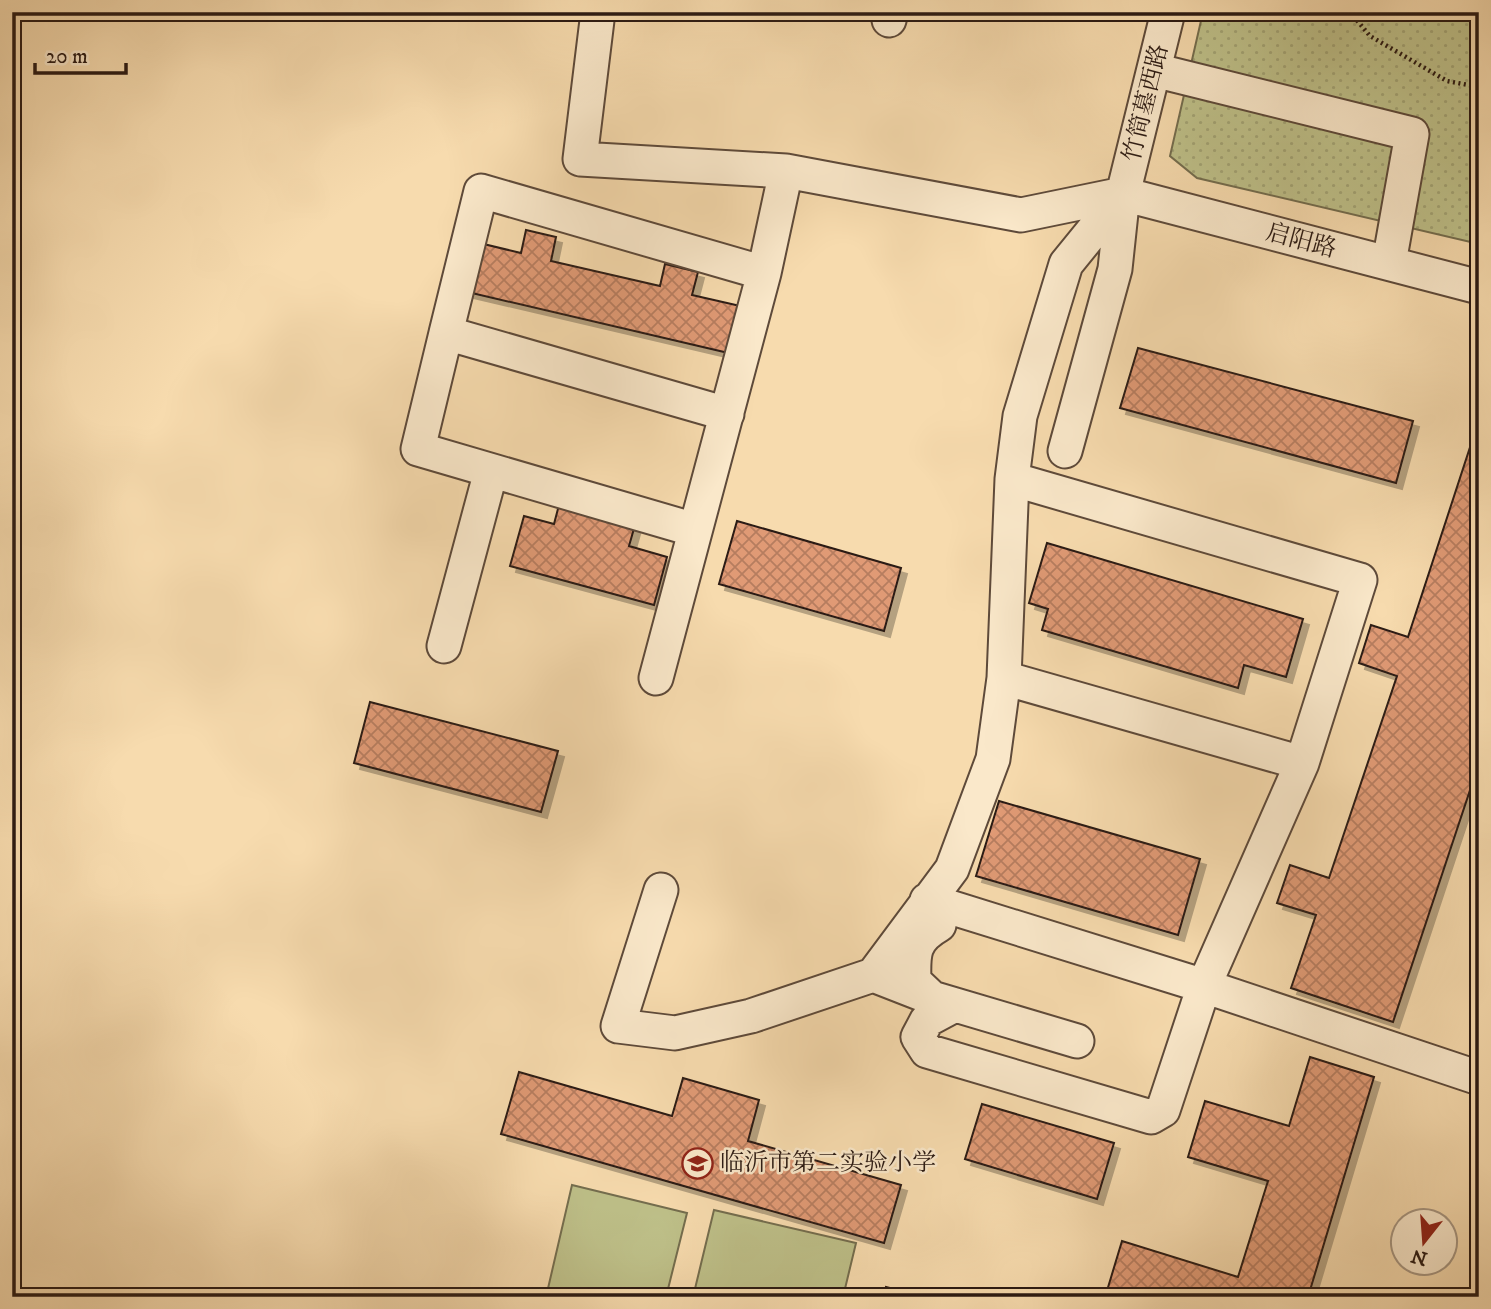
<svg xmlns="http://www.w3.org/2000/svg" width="1491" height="1309" font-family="'IM FELL DW Pica','Noto Serif SC',serif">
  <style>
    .park { fill: url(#park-dots); stroke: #746d4e; stroke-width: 2 }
    .pitch { fill: #bec089; stroke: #746d4e; stroke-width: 2 }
    .building { fill: url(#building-cross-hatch); stroke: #2b1a13; stroke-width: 2; filter: url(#shadow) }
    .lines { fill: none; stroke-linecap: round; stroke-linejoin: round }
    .minor-casing { stroke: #5e4a3a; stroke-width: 37 }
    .path { stroke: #2b1a13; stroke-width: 4.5; stroke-dasharray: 2 3.5; stroke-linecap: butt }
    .minor { stroke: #fae8ca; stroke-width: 33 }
    .labels { text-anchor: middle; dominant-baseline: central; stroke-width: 5; stroke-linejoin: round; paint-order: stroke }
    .street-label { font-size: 24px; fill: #2b1a13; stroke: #fae8ca }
    .poi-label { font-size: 24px; fill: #2b1a13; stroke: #fae8ca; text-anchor: start }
  </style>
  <defs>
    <pattern id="park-dots" width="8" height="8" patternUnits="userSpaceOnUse" patternTransform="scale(1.75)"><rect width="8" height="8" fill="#bec089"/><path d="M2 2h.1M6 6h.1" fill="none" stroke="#a3a475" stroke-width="1.8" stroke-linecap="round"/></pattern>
    <pattern id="building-cross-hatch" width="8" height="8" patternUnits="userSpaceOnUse" patternTransform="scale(1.75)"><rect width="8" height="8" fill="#e09a75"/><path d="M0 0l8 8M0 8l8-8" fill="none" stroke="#b67d5f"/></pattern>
    <filter id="shadow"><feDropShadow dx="6" dy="6" stdDeviation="0" flood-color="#0004"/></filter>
  </defs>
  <rect width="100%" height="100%" fill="#f7dbae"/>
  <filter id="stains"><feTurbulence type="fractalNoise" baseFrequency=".00286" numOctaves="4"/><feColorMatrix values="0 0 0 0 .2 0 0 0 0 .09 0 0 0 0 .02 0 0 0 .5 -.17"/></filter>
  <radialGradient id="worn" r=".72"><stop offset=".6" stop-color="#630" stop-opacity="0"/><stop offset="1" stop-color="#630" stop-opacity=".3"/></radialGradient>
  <!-- park -->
  <path class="park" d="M1203,12H1479V244L1197,178L1170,156Z"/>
  <!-- pitch -->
  <path class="pitch" d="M572,1185L687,1213L666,1297H546Z
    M714,1210L856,1243L843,1297H693Z"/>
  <!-- building -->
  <path class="building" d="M526,230L556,237L551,261L660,286L665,264L698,272L692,295L749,308L737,355L459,290L471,241L521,253Z
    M1138,348L1413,421L1396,483L1120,408Z
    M1475,432L1479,434V763L1393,1022L1291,988L1316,915L1277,903L1290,865L1329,878L1397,676L1359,663L1371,625L1408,637Z
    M559,505L635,525L629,546L667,557L654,605L510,566L524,516L554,524Z
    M737,521L901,568L884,631L719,584Z
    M1047,543L1303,619L1286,677L1244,665L1238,688L1042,630L1048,609L1029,603Z
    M370,702L558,751L541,812L354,763Z
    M999,801L1200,859L1178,935L976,876Z
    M1310,1057L1374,1077L1308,1297H1115L1106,1294L1122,1241L1238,1277L1268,1181L1188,1157L1205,1101L1289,1126Z
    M519,1072L672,1116L683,1078L759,1100L748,1141L901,1185L884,1243L501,1134Z
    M982,1104L1114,1143L1097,1199L965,1159Z
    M886,1287L917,1295V1297H884Z"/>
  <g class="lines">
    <defs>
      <path id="minor" d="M598,12L580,159L786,171L1021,215L1123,194L1479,287
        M889,20L891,12
        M1154,70L1412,134L1389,263
        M764,273L786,171
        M446,333L481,191L764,273L656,678
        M1065,451L1115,269L1123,194L1168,12
        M695,530L418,449L446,333L727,414
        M444,646L491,471
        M1004,678L1302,763
        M661,890L618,1026L675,1033L751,1016L873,975L952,869L993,759L1004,678L1012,479L1020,416L1066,264L1123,194
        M927,900L1204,986L1479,1078
        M873,975L932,998L1077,1041
        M932,998L914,981C913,953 913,940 939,925
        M955,1005L927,1020L918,1037L927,1051L1151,1117L1163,1110L1204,986L1302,763L1360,580L1012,479"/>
    </defs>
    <!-- minor casing -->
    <use href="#minor" class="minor-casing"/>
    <!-- path -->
    <path class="path" d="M1350,12L1370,36L1447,81L1479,87"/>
    <!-- minor -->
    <use href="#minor" class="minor"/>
  </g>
  <!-- icons -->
  <defs>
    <symbol id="school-ring" viewBox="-11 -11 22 22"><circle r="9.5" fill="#fae8ca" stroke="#8f2418" stroke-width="1.5"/><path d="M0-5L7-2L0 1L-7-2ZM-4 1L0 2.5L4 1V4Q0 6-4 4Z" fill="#8f2418"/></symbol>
  </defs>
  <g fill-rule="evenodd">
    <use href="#school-ring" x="680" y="1146" width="35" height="35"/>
  </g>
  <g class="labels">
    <!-- street labels -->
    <g class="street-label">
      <text transform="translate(1146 103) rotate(-76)">竹简墓西路</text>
      <text transform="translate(1301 241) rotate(15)">启阳路</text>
    </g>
    <!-- poi labels -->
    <g class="poi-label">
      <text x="720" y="1163">临沂市第二实验小学</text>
    </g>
  </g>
  <!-- margin -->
  <rect width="1491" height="1309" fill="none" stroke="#f7dbae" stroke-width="42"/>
  <rect x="14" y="14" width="1463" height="1281" fill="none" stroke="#2b1a13" stroke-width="3.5"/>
  <rect x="21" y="21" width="1449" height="1267" fill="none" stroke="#2b1a13" stroke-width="2"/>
  <!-- north arrow -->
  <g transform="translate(1424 1242) rotate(197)"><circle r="33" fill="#fae8ca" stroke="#a79681" stroke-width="2"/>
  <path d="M0-5L12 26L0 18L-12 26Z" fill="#8f2418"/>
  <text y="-10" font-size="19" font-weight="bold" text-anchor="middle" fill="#2b1a13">N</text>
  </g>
  <!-- scale -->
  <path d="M35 63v10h91v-10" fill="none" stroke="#2b1a13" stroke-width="3.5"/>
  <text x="46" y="63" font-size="21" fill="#2b1a13" stroke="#fae8ca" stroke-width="5" paint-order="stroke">20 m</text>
  <rect width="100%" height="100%" filter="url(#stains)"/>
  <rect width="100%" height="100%" fill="url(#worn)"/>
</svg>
